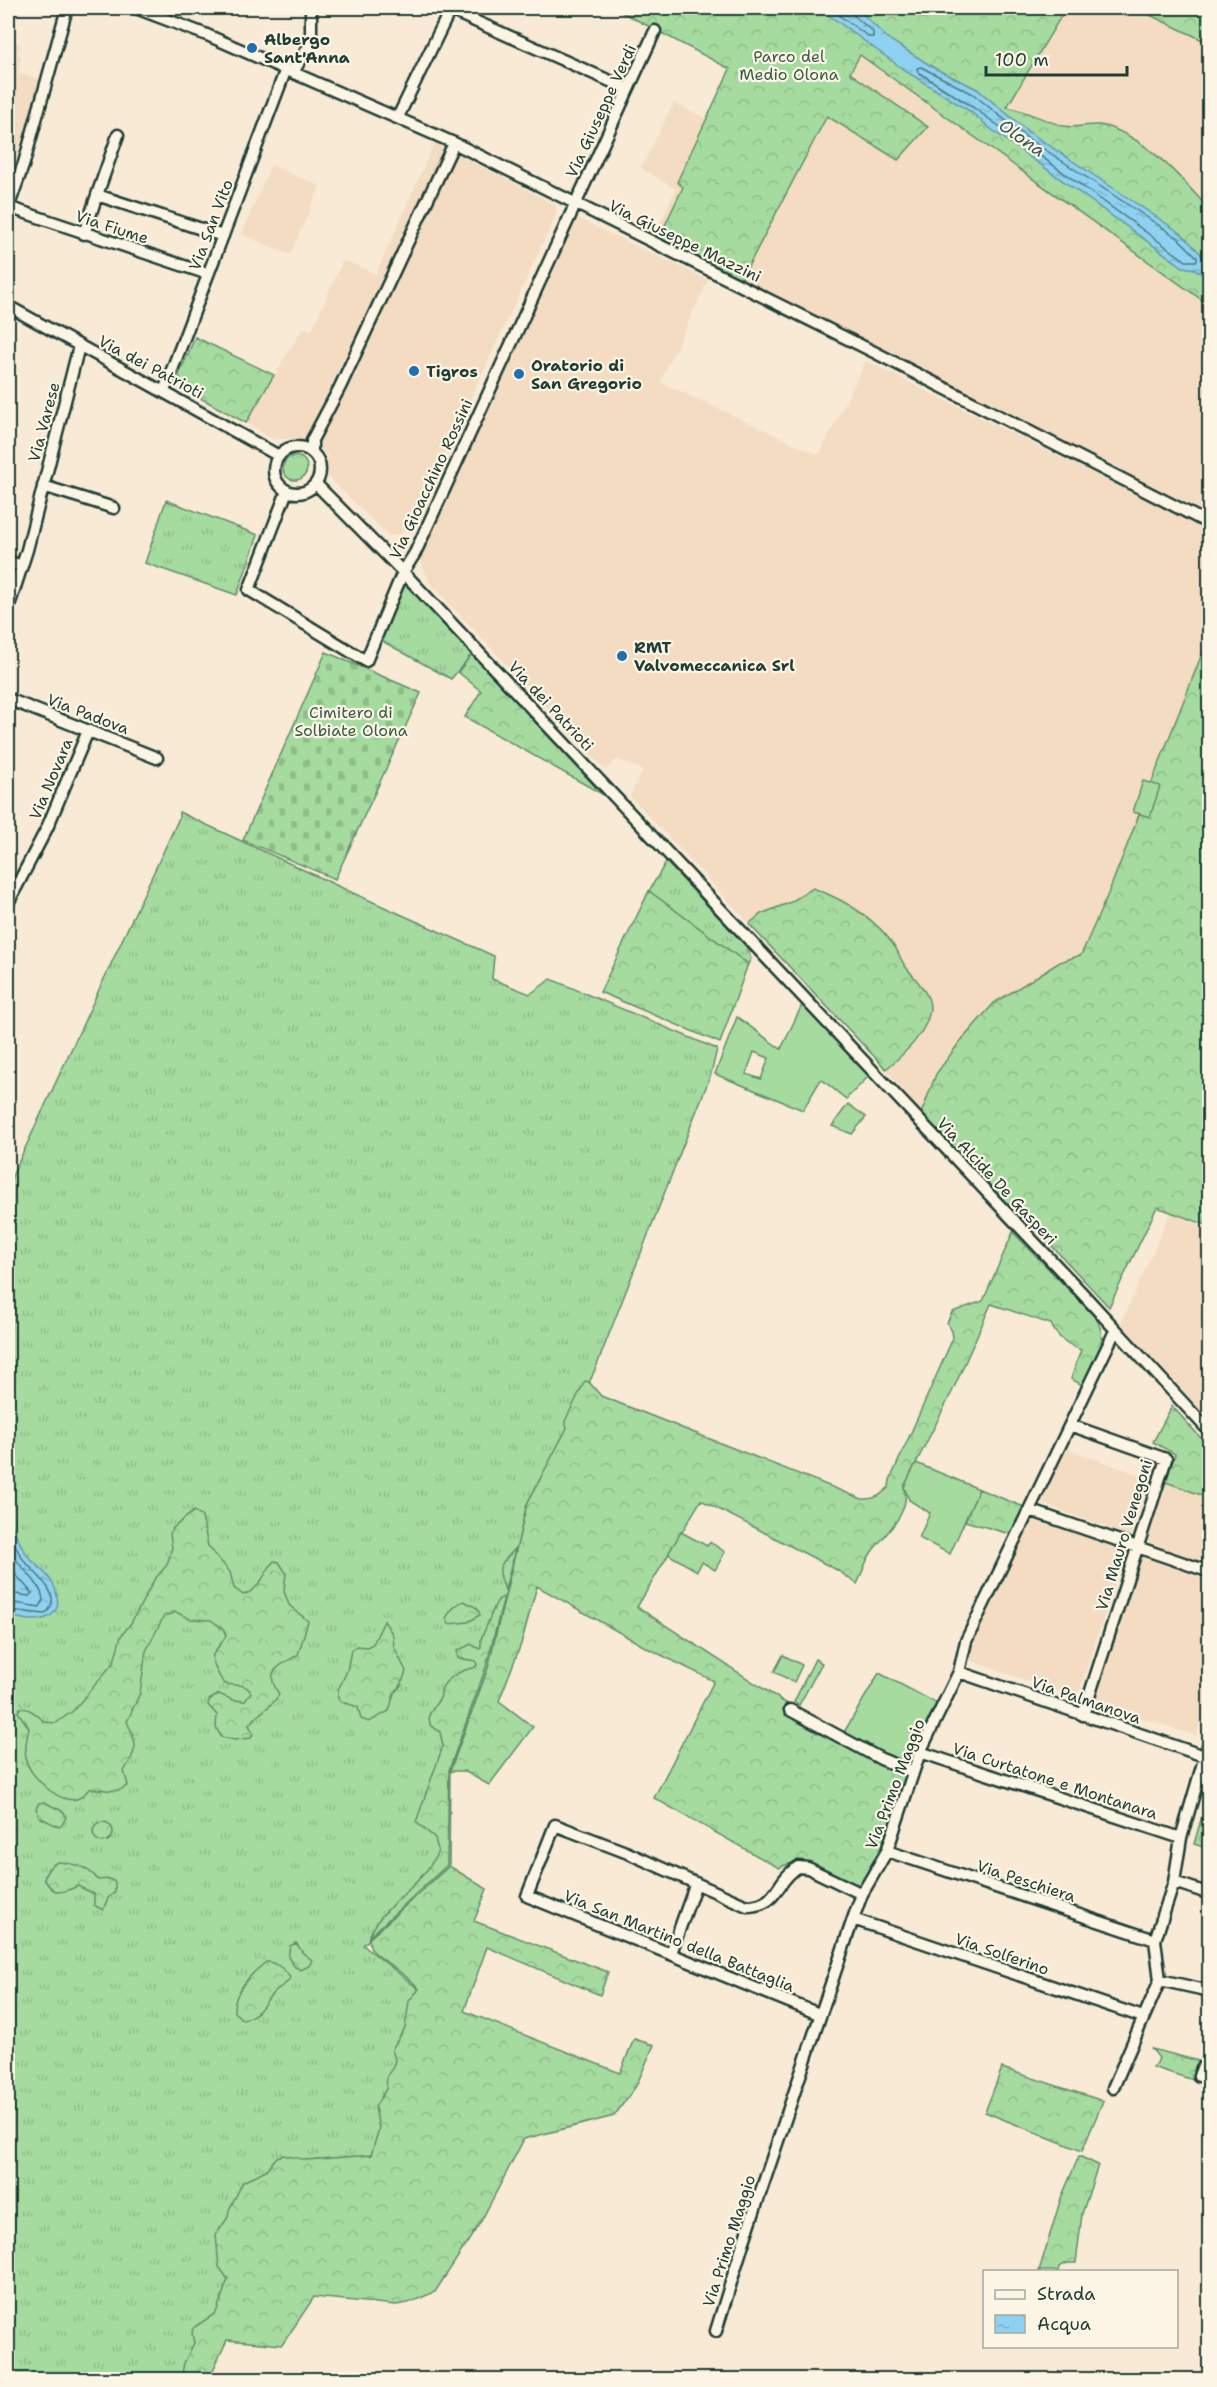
<svg xmlns="http://www.w3.org/2000/svg" width="1217" height="2387" font-family="'Shantell Sans',sans-serif">
  <style>
    .built { fill: #f3dcc2 }
    .grass { fill: url(#grass-tufts); stroke: #628c6a; stroke-width: 1.5 }
    .forest { fill: url(#forest-crowns); stroke: #628c6a; stroke-width: 1.5 }
    .cemetery { fill: url(#cemetery-stones); stroke: #628c6a; stroke-width: 1.5 }
    .garden { fill: #a5db9f; stroke: #628c6a; stroke-width: 1.5; fill-rule: evenodd }
    .water { fill: url(#water-ripples); stroke: #6296a5; stroke-width: 1.5 }
    .lines { fill: none; stroke-linecap: round; stroke-linejoin: round }
    .shore { stroke: #4c787f; stroke-width: 1.5 }
    .minor-casing { stroke: #1f3d34; stroke-width: 15 }
    .minor { stroke: #fcf5e5; stroke-width: 10 }
    .poi-dot { fill: #1f6fb2; stroke: #fcf5e5; stroke-width: 2 }
    .labels { text-anchor: middle; dominant-baseline: central; stroke-width: 4.5; stroke-linejoin: round; paint-order: stroke }
    .poi-label { font-size: 16px; font-weight: bold; fill: #1f3d34; stroke: #fcf5e5; text-anchor: start }
    .park-label { font-size: 16px; fill: #3a5d49; stroke: #fcf5e5 }
    .street-label { font-size: 16px; fill: #1f3d34; stroke: #fcf5e5 }
    .water-label { font-size: 18px; font-style: italic; fill: #355b5a; stroke: #fcf5e5 }
  </style>
  <defs>
    <pattern id="grass-tufts" width="24" height="20" patternUnits="userSpaceOnUse" patternTransform="scale(1.5)"><rect width="24" height="20" fill="#a5db9f"/><path d="M3 7l-1-3M5 7V3M7 7l1-3M15 17l-1-3M17 17v-4M19 17l1-3" fill="none" stroke="#8ebd8a"/></pattern>
    <pattern id="forest-crowns" width="20" height="18" patternUnits="userSpaceOnUse" patternTransform="scale(1.5)"><rect width="20" height="18" fill="#a5db9f"/><path d="M2 6a3 3 0 1 1 6 0M12 15a3 3 0 1 1 6 0" fill="none" stroke="#8ebd8a"/></pattern>
    <pattern id="cemetery-stones" width="16" height="16" patternUnits="userSpaceOnUse" patternTransform="scale(1.5)"><rect width="16" height="16" fill="#a5db9f"/><path d="M2 7V4a2 2 0 0 1 4 0v3zM10 15v-3a2 2 0 0 1 4 0v3z" fill="#8ebd8a"/></pattern>
    <pattern id="water-ripples" width="26" height="14" patternUnits="userSpaceOnUse" patternTransform="scale(1.5)"><rect width="26" height="14" fill="#8fd1f0"/><path d="M2 4q2-2 4 0t4 0M15 11q2-2 4 0t4 0" fill="none" stroke="#7bb4ce"/></pattern>
  </defs>
  <rect width="100%" height="100%" fill="#f8ead5"/>
  <filter id="ink" filterUnits="userSpaceOnUse"><feTurbulence type="fractalNoise" baseFrequency=".0167" numOctaves="2"/><feDisplacementMap in="SourceGraphic" scale="12" xChannelSelector="R" yChannelSelector="G"/><feConvolveMatrix kernelMatrix="1 2 1 2 8 2 1 2 1" color-interpolation-filters="sRGB"/></filter>
  <g filter="url(#ink)">
    <!-- built -->
    <path class="built" d="M795,8L1209,300V514L654,237L676,189L641,168L674,103L775,153L801,100L898,160L927,127L772,18Z
      M1066,8H1135L1209,43V209L1177,176L1136,141L1119,131L1103,125L1081,128L1064,126L1023,110L1007,107Z
      M8,38L21,45L17,52L21,57L18,73L41,80L18,152L8,145Z
      M435,142L556,205L557,213L411,526L399,534L389,536L328,477L327,455L313,442L293,439H273L246,423L303,328L312,330L343,260L376,274Z
      M271,165L320,186L290,255L242,234Z
      M575,217L708,280L660,382L819,455L866,361L1209,531V674L1017,1221L921,1114L886,1069L630,796L643,770L617,759L605,770L430,583L420,558Z
      M1171,1212L1209,1229V1419L1121,1323Z
      M1065,1448L1150,1479L1130,1536L1039,1502Z
      M1166,1482L1209,1498V1563L1148,1542L1145,1538Z
      M1031,1519L1125,1551L1077,1698L969,1660L971,1645Z
      M1141,1557L1209,1580V1696L1196,1736L1092,1701Z"/>
    <!-- grass -->
    <path class="grass" d="M283 468a12 12 0 1 1 24 0a12 12 0 1 1-24 0Z
      M166,500L258,535L237,595L145,563Z
      M405,585L409,586L472,654L451,679L380,640L402,587Z
      M179,812L353,893L494,956L492,979L530,994L551,979L717,1049L711,1074L597,1365L578,1408L527,1504L488,1668L450,1771L449,1866L363,1945L421,1991L371,2156L306,2160L229,2279L192,2379H8V1185L179,818Z
      M666,862L746,946L751,959L748,964L649,891Z
      M1204,1809L1209,1811V1849L1194,1844Z"/>
    <!-- forest -->
    <path class="forest" d="M614,8H1066L1007,107C1027,111 1045,121 1064,126C1078,129 1093,122 1105,126C1147,138 1181,178 1209,209V305L860,55L850,73L928,127L898,160L827,116L741,280L659,238L683,187L677,182L730,69Z
      M1135,8H1209V43Z
      M195,337L274,375L246,423L182,388L179,375Z
      M1209,636V1226L1157,1207L1109,1307L1021,1213L1017,1221L921,1114L936,1074L959,1043L994,1003L1060,962L1081,955L1108,894Z
      M472,654L602,794L465,717L481,691L458,672Z
      M813,888C845,900 875,917 895,947C899,953 901,961 906,967C914,978 929,992 930,1006C930,1031 903,1055 886,1069L749,924L761,914L791,902Z
      M649,891L748,964L720,1043L600,992Z
      M1013,1232L1096,1318C1110,1343 1095,1363 1084,1386L1071,1379L1081,1350C1067,1344 1057,1338 1051,1324L991,1304L953,1390L904,1487C912,1513 884,1534 871,1553C865,1562 862,1574 857,1584L837,1570L701,1500L637,1607L815,1722L907,1773C899,1799 881,1880 853,1886C831,1873 804,1853 779,1868L654,1798L714,1681L647,1648L537,1586L521,1644L499,1701L533,1727L489,1785L464,1771H450L488,1668L527,1504L567,1428L565,1421L585,1381L589,1382L601,1396L862,1499C875,1500 881,1495 889,1487L890,1480L953,1338L952,1331L947,1323L952,1312L983,1301Z
      M1172,1406L1209,1447V1498L1166,1482L1175,1454L1153,1442Z
      M979,1489L1024,1507L1010,1534L965,1521Z
      M194,1511L202,1517L208,1546L230,1572L234,1588L243,1595C260,1590 264,1573 274,1561L279,1562L286,1573L284,1591L289,1605L308,1621L298,1655C279,1666 263,1670 279,1694C274,1706 256,1714 249,1725L253,1733L251,1738L235,1740L221,1737L216,1727L217,1715L208,1705L209,1700L219,1694L233,1700L245,1701L251,1693C246,1682 235,1686 226,1684C221,1683 211,1660 213,1655C216,1648 223,1643 226,1635L223,1629L211,1620L190,1619L176,1612L164,1616L146,1651L140,1693L127,1722C139,1745 137,1750 124,1771L128,1785C116,1796 104,1787 89,1789C87,1791 83,1797 79,1798C62,1807 30,1777 26,1760C24,1748 27,1739 29,1728L18,1712L20,1708C30,1707 38,1715 44,1722L56,1723L73,1711L114,1662L121,1636L131,1623L154,1580L167,1565L172,1548L170,1534L173,1528Z
      M515,1549L505,1590C496,1567 498,1567 515,1549Z
      M504,1597L486,1667L449,1770L447,1865L368,1938C372,1931 376,1924 380,1918C399,1896 427,1878 438,1851L435,1838L416,1822L443,1746L440,1732L430,1725L429,1715L441,1696C438,1682 462,1669 474,1668L477,1665L476,1661L458,1658L457,1651L471,1644L479,1649L481,1648V1639L496,1603L499,1599Z
      M464,1601L477,1608L480,1615L468,1622L449,1624L446,1618C450,1611 457,1603 464,1601Z
      M384,1621L393,1635L394,1647L406,1671L401,1685L394,1693L389,1711L369,1722L361,1719L358,1707L342,1702L338,1698V1690L347,1671L351,1650L356,1646L367,1647L373,1644Z
      M44,1802L64,1812L66,1817L62,1825L59,1827L39,1817L36,1808L39,1803Z
      M93 1832a10 10 0 1 1 20 0a10 10 0 1 1-20 0Z
      M58,1862C73,1863 89,1867 98,1880L109,1879L115,1882V1892L108,1898L103,1910L94,1905V1894L78,1886C62,1893 55,1897 44,1879C46,1871 50,1865 58,1862Z
      M449,1866L487,1889L474,1921L608,1972L600,1995L487,1947L464,2011L620,2073L634,2039L654,2045L636,2086L614,2116L524,2139L480,2223L435,2292L408,2303L396,2305L314,2297L282,2345L227,2340L209,2379H181L184,2363L194,2343L192,2333L193,2328L216,2313L228,2279L219,2267L216,2235L228,2217L229,2210L243,2182L266,2170L277,2157L283,2155L306,2160L371,2155L379,2129L375,2107L386,2089L387,2076L393,2067L395,2060L392,2049L405,2028L409,2001L419,1989C409,1975 376,1958 371,1948C369,1945 370,1943 369,1939Z
      M296,1943L303,1953L312,1960L309,1966L301,1970L295,1967L288,1957L290,1946Z
      M266,1962C276,1962 286,1970 290,1978C287,1985 281,1986 275,1991C262,2003 265,2012 243,2020L234,2012C233,1991 251,1974 266,1962Z
      M1152,2049L1199,2061L1197,2069L1209,2071V2085L1152,2067L1157,2063L1159,2058Z
      M1002,2068L1103,2101L1082,2151L985,2112Z
      M1079,2156L1098,2165L1082,2214L1076,2263H1067L1059,2267L1058,2271H1039L1061,2198Z"/>
    <!-- cemetery -->
    <path class="cemetery" d="M326,652L421,693L335,879L243,840Z"/>
    <!-- garden -->
    <path class="garden" d="M1143,781L1160,786L1150,817L1133,812Z
      M802,1005L869,1076L846,1099L821,1079L803,1110L715,1074L737,1017L781,1049ZM754,1052L769,1058L761,1079L746,1074Z
      M848,1104L866,1117L852,1134L832,1126Z
      M916,1463L979,1489L950,1554L919,1538L930,1513L909,1500L904,1487Z
      M681,1532L707,1546L710,1542L725,1552L715,1570L702,1562L697,1571L668,1554Z
      M783,1655L802,1665L794,1682L774,1672Z
      M815,1659L822,1663L799,1705L794,1702Z
      M879,1673L938,1704L909,1767L843,1734Z"/>
    <!-- water -->
    <path class="water" d="M819,8H851L864,15L887,38L936,69L977,89L1029,132L1182,234L1209,263V280L1195,269L1183,267L992,130L971,112L907,72Z
      M8,1519C16,1531 19,1545 28,1556C36,1566 47,1572 53,1584C71,1622 33,1626 8,1614Z"/>
    <g class="lines">
      <!-- shore -->
      <path class="shore" d="M829,8L869,37H873V32L852,14L850,8
        M921,67L973,94L1026,137L1178,238L1197,257V261H1186L974,108L918,72L917,68Z
        M8,1529C13,1539 16,1550 23,1559C32,1572 67,1595 45,1614L8,1610
        M8,1546C17,1568 41,1580 43,1600L40,1607L8,1602
        M8,1566L32,1593L29,1596L8,1593"/>
      <defs>
        <path id="minor" d="M136,8L207,35L454,143L874,352L1210,524
          M450,10L628,89
          M293,72L311,43V8
          M398,117L451,8
          M97,195L118,135
          M8,207L208,274
          M8,208L24,163L67,8
          M84,234L97,195L223,236
          M8,306L279,456
          M164,391L286,69
          M274 470a23 23 0 1 1 46 0a23 23 0 1 1-46 0Z
          M312,453V440L340,387L454,143
          M316,484L403,572L1082,1293L1210,1432
          M43,486L114,508
          M287,491L249,590L366,661L403,572L415,553L655,31
          M8,561L21,566
          M8,609L27,550L79,346
          M8,699L157,758
          M8,903L47,828L88,731
          M1070,1425L1166,1459L1083,1715
          M1029,1510L1210,1572
          M959,1672L1204,1756
          M790,1710L881,1759L913,1772
          M920,1752L1181,1838
          M887,1851L1155,1940
          M1174,1882L1210,1894
          M853,1919L1143,2017
          M671,1953L696,1883
          M1160,1980L1155,1940L1174,1882L1181,1838L1210,1739
          M819,2014L527,1896L555,1825L628,1853L747,1906C780,1905 774,1882 798,1867L808,1868L862,1894
          M1199,2076L1202,2068L1210,2070
          M1113,2088L1160,1980L1210,1991
          M716,2331L742,2247L853,1919L862,1894L887,1851L920,1752L959,1672L966,1641L1115,1331"/>
      </defs>
      <!-- minor casing -->
      <use href="#minor" class="minor-casing"/>
      <!-- minor -->
      <use href="#minor" class="minor"/>
    </g>
  </g>
  <!-- markers -->
  <g class="poi-dot">
    <circle cx="252" cy="48" r="6"/>
    <circle cx="414" cy="371" r="6"/>
    <circle cx="519" cy="374" r="6"/>
    <circle cx="622" cy="656" r="6"/>
  </g>
  <g class="labels">
    <!-- poi labels -->
    <g class="poi-label">
      <text x="264" y="39">Albergo<tspan x="264" dy="18">Sant'Anna</tspan></text>
      <text x="531" y="365">Oratorio di<tspan x="531" dy="18">San Gregorio</tspan></text>
      <text x="426" y="371">Tigros</text>
      <text x="634" y="647">RMT<tspan x="634" dy="18">Valvomeccanica Srl</tspan></text>
    </g>
    <!-- park labels -->
    <g class="park-label">
      <text x="789" y="56">Parco del<tspan x="789" dy="18">Medio Olona</tspan></text>
      <text x="351" y="712">Cimitero di<tspan x="351" dy="18">Solbiate Olona</tspan></text>
    </g>
    <!-- street labels -->
    <g class="street-label">
      <text transform="translate(601 111) rotate(-65)">Via Giuseppe Verdi</text>
      <text transform="translate(211 225) rotate(-69)">Via San Vito</text>
      <text transform="translate(112 227) rotate(18)">Via Fiume</text>
      <text transform="translate(685 241) rotate(26)">Via Giuseppe Mazzini</text>
      <text transform="translate(151 367) rotate(28)">Via dei Patrioti</text>
      <text transform="translate(44 422) rotate(-75)">Via Varese</text>
      <text transform="translate(431 479) rotate(-65)">Via Gioacchino Rossini</text>
      <text transform="translate(551 706) rotate(47)">Via dei Patrioti</text>
      <text transform="translate(88 714) rotate(21)">Via Padova</text>
      <text transform="translate(51 779) rotate(-67)">Via Novara</text>
      <text transform="translate(997 1181) rotate(47)">Via Alcide De Gasperi</text>
      <text transform="translate(1124 1535) rotate(-73)">Via Mauro Venegoni</text>
      <text transform="translate(1086 1700) rotate(19)">Via Palmanova</text>
      <text transform="translate(1055 1781) rotate(18)">Via Curtatone e Montanara</text>
      <text transform="translate(895 1784) rotate(-69)">Via Primo Maggio</text>
      <text transform="translate(1026 1881) rotate(18)">Via Peschiera</text>
      <text transform="translate(679 1941) rotate(22)">Via San Martino della Battaglia</text>
      <text transform="translate(1002 1954) rotate(19)">Via Solferino</text>
      <text transform="translate(729 2241) rotate(-72)">Via Primo Maggio</text>
    </g>
    <!-- water labels -->
    <g class="water-label">
      <text transform="translate(1022 138) rotate(35)">Olona</text>
    </g>
  </g>
  <!-- margin -->
  <rect width="1217" height="2387" fill="none" stroke="#fcf5e5" stroke-width="30"/>
  <rect x="15" y="15" width="1187" height="2357" fill="none" stroke="#1f3d34" stroke-width="2" filter="url(#ink)"/>
  <!-- legend -->
  <rect x="983" y="2270" width="195" height="78" fill="#fcf5e5" stroke="#a4ab9e" stroke-width="1.5"/>
  <rect x="995" y="2290" width="30" height="9" fill="#fcf5e5" stroke="#a4ab9e" stroke-width="1.5"/>
  <text x="1037" y="2300" font-size="18" fill="#1f3d34">Strada</text>
  <rect x="995" y="2315" width="30" height="18" fill="url(#water-ripples)" stroke="#a4ab9e" stroke-width="1.5"/>
  <text x="1037" y="2330" font-size="18" fill="#1f3d34">Acqua</text>
  <!-- scale -->
  <path d="M986 66v9h141v-9" fill="none" stroke="#1f3d34" stroke-width="3"/>
  <text x="995" y="66" font-size="18" fill="#1f3d34" stroke="#fcf5e5" stroke-width="4.5" paint-order="stroke">100 m</text>
</svg>
